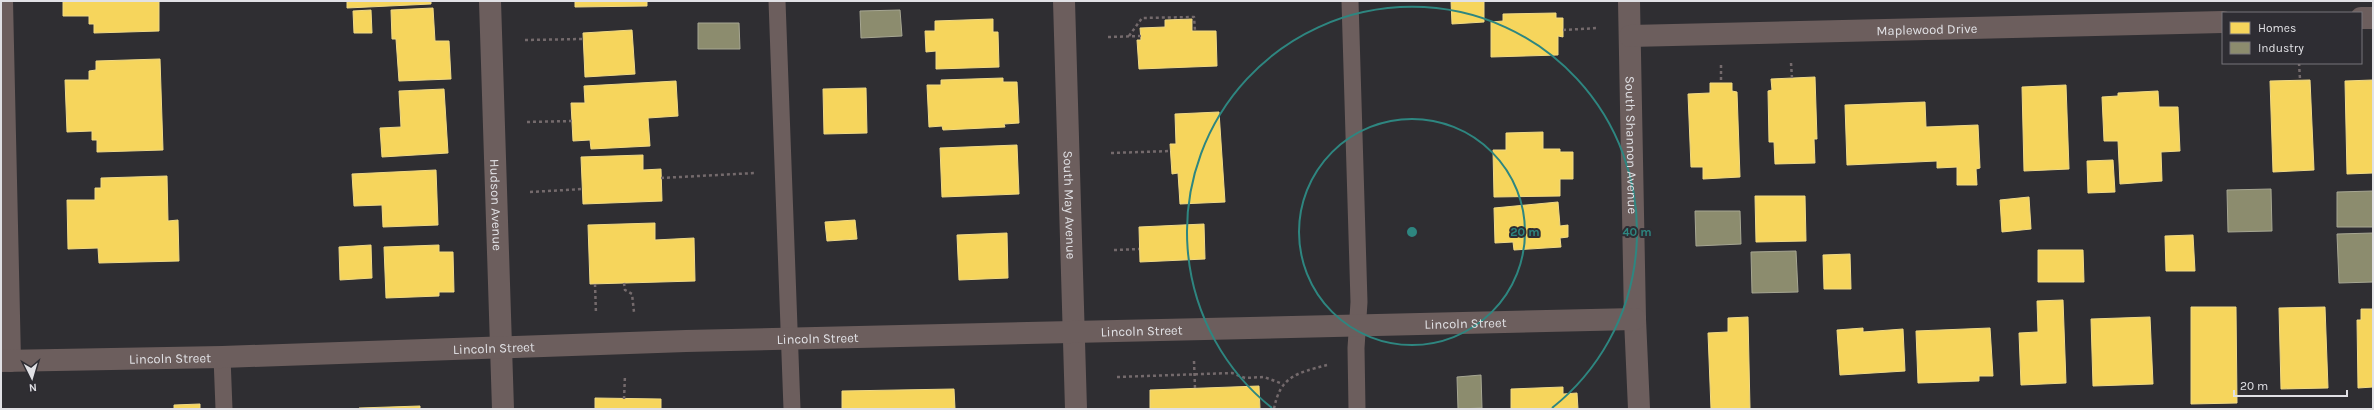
<svg xmlns="http://www.w3.org/2000/svg" width="2374" height="410" font-family="Karla,sans-serif">
  <style>
    .homes { fill: #f6d55c; stroke: #f0d985 }
    .industry { fill: #8c8c6e; stroke: #a6a692 }
    .lines { fill: none; stroke-linecap: round; stroke-linejoin: round }
    .path { stroke: #746a6c; stroke-width: 2.5; stroke-dasharray: 3 3; stroke-linecap: butt }
    .lane { stroke: #6c5e5d; stroke-width: 17 }
    .street { stroke: #6c5e5d; stroke-width: 22 }
    .ring { fill: none; stroke: #2e8680; stroke-width: 2 }
    .labels { text-anchor: middle; dominant-baseline: central; stroke-width: 4; stroke-linejoin: round; paint-order: stroke }
    .street-label { font-size: 13px; fill: #e1e1e5; stroke: #2e2d33 }
    .centre { fill: #2e8680; stroke: #2e2d33; stroke-width: 2 }
    .ring-label { font-size: 12px; text-anchor: middle; font-weight: bold; fill: #2e8680; stroke: #2e2d33; stroke-width: 4; stroke-linejoin: round; paint-order: stroke }
  </style>
  <rect width="100%" height="100%" fill="#2f2e32"/>
  <!-- homes -->
  <path class="homes" d="M63,1H159V31L94,33V24H89V16H63Z
    M347,1H431V4L347,8Z
    M575,1H647V6L575,7Z
    M1451,1H1484V22L1452,24Z
    M433,8L435,41H449L451,79L399,81L396,39H392L391,10Z
    M371,10L372,33H354L353,11Z
    M1556,13V18H1563V37L1558,36V55L1491,57V22L1503,21V14Z
    M993,19V32H998L999,67L936,69V51L926,52L925,31H935V21Z
    M1192,19V31H1216L1217,66L1139,69L1137,40H1141L1140,28L1165,27V20Z
    M632,30L635,74L585,77L583,33Z
    M160,59L163,150L97,152V140H92V131L67,132L65,80H89V71L96,70V61Z
    M1815,77L1817,139H1814L1815,163L1775,164L1774,142H1769L1768,91L1772,90L1771,79Z
    M1003,78V82H1017L1019,123L1004,124L1005,127L943,130L942,126L929,127L927,85H941V80Z
    M2310,80L2314,170L2273,172L2270,81Z
    M2373,80V173L2347,174L2345,81Z
    M676,81L678,116L648,118L650,146L591,149L590,140L573,141L571,103H585L584,86Z
    M1710,83H1732V91L1737,92L1740,177L1703,179V167H1691L1688,94L1710,93Z
    M2066,85L2069,169L2024,171L2022,87Z
    M866,88L867,133L824,134L823,89Z
    M444,89L448,153L382,157L380,128L401,127L399,91Z
    M2158,91L2159,107H2178L2180,151L2161,152L2162,181L2120,184L2118,141H2104L2102,97L2118,96V93Z
    M1925,102L1926,127L1978,125L1980,168L1976,169L1977,185H1957V167L1937,168V161L1847,165L1845,105Z
    M1219,112L1225,202L1180,204L1178,173L1172,174L1170,144H1176L1175,114Z
    M1543,132V149H1560V152H1573V179H1560V196L1494,197L1493,150H1506V133Z
    M1017,145L1019,194L942,197L940,148Z
    M643,155V170L661,169L662,201L583,204L581,157Z
    M2113,160L2115,192L2088,193L2087,161Z
    M436,170L438,225L383,227L382,205L354,206L352,174Z
    M167,176L168,221L178,220L179,261L99,263L98,248L68,249L67,200H95V188H101V178Z
    M1755,196H1805L1806,241L1756,242Z
    M2029,197L2031,229L2002,232L2000,200Z
    M1558,202L1560,226L1568,225V237L1560,238L1561,247L1514,250L1513,242L1495,243L1494,208Z
    M855,220L857,239L827,241L825,222Z
    M655,223V240L694,238L695,281L590,284L588,225Z
    M1204,224L1205,259L1140,262L1139,227Z
    M1007,233L1008,278L959,280L957,235Z
    M2193,235L2195,271H2166L2165,236Z
    M371,245L372,278L340,280L339,247Z
    M439,245V252H453L454,292H439V296L386,298L384,247Z
    M2038,250H2083L2084,282H2038Z
    M1850,254L1851,289H1824L1823,255Z
    M2063,300L2066,383L2021,385L2019,333L2038,332L2037,301Z
    M2191,307H2236L2237,403L2191,404Z
    M2325,307L2328,388L2281,389L2279,308Z
    M2361,309H2373V387L2358,388L2357,320H2361Z
    M1748,317L1750,409H1711L1708,333L1728,332V318Z
    M2150,317L2153,384L2093,386L2091,319Z
    M1863,328V332L1903,329L1905,371L1840,375L1837,330Z
    M1990,328L1993,376H1979V381L1918,383L1916,331Z
    M1259,386L1260,409H1150V390Z
    M1563,387V394L1577,393L1578,409H1511V389Z
    M954,389L955,409H842V391Z
    M595,398L661,399V409H595Z
    M200,404V409H174V405Z
    M420,406V409H359V408Z"/>
  <!-- industry -->
  <path class="industry" d="M900,10L902,36L861,38L860,11Z
    M698,23H739L740,49H698Z
    M2271,189L2272,231L2228,232L2227,190Z
    M2373,191V227H2337V192Z
    M1695,211H1740L1741,244L1696,246Z
    M2373,233V282L2339,283L2337,234Z
    M1796,251L1798,292L1752,293L1751,252Z
    M1481,375L1482,408L1458,409L1457,377Z"/>
  <g class="lines">
    <!-- path -->
    <path class="path" d="M1563,30L1598,28
      M1129,36L1142,18L1194,17L1195,31
      M1108,37L1141,36
      M525,40L583,39
      M1791,63L1792,78
      M2299,63L2300,79
      M1721,65V83
      M527,122L572,121
      M1111,153L1171,151
      M661,178L755,173
      M530,192L583,189
      M1114,250L1139,249
      M624,283L625,290L632,294L634,312
      M595,284L596,314
      M1194,361L1195,388
      M1117,377L1232,373L1245,378L1264,377L1283,384
      M624,399L625,375
      M1274,409C1280,376 1297,373 1327,365"/>
    <!-- lane -->
    <path class="lane" d="M777,1L792,409
      M1350,1L1359,302L1356,348L1357,409
      M222,357L224,409"/>
    <!-- street -->
    <g class="street">
      <path d="M2,1L10,361"/>
      <path id="s1" d="M490,1L503,409"/>
      <path id="s2" d="M1064,1L1076,409"/>
      <path id="s3" d="M1629,1L1635,319L1639,409"/>
      <path d="M2361,18H2373"/>
      <path id="s4" d="M1630,36L2223,22"/>
      <path id="s5" d="M1,361L222,357L686,341L1635,319"/>
    </g>
  </g>
  <!-- distance rings -->
  <g class="ring">
    <circle cx="1412" cy="232" r="113"/>
    <path d="M1272 408A225 225 0 1 1 1552 408"/>
  </g>
  <g class="labels">
    <!-- street labels -->
    <g class="street-label">
      <text stroke="none"><textPath href="#s4" startOffset="297">Maplewood Drive</textPath></text>
      <text stroke="none"><textPath href="#s3" startOffset="144">South Shannon Avenue</textPath></text>
      <text stroke="none"><textPath href="#s1" startOffset="204">Hudson Avenue</textPath></text>
      <text stroke="none"><textPath href="#s2" startOffset="204">South May Avenue</textPath></text>
      <text stroke="none"><textPath href="#s5" startOffset="1465">Lincoln Street</textPath></text>
      <text stroke="none"><textPath href="#s5" startOffset="1141">Lincoln Street</textPath></text>
      <text stroke="none"><textPath href="#s5" startOffset="817">Lincoln Street</textPath></text>
      <text stroke="none"><textPath href="#s5" startOffset="493">Lincoln Street</textPath></text>
      <text stroke="none"><textPath href="#s5" startOffset="169">Lincoln Street</textPath></text>
    </g>
  </g>
  <circle cx="1412" cy="232" r="6" class="centre"/>
  <g class="ring-label">
    <text x="1525" y="236">20 m</text>
    <text x="1637" y="236">40 m</text>
  </g>
  <!-- border -->
  <rect width="2374" height="410" fill="none" stroke="#e1e1e5" stroke-width="4"/>
  <!-- legend -->
  <rect x="2222" y="12" width="140" height="52" fill="#2e2d33" stroke="#76757a"/>
  <rect x="2230" y="22" width="20" height="12" fill="#f6d55c" stroke="#76757a"/>
  <text x="2258" y="32" font-size="12" fill="#e1e1e5">Homes</text>
  <rect x="2230" y="42" width="20" height="12" fill="#8c8c6e" stroke="#76757a"/>
  <text x="2258" y="52" font-size="12" fill="#e1e1e5">Industry</text>
  <!-- north arrow -->
  <g transform="translate(32 378) rotate(175)" stroke="#2e2d33" stroke-width="3" paint-order="stroke">
  <path d="M0-3L7 15L0 10L-7 15Z" fill="#e1e1e5"/>
  <text y="-6" font-size="11" font-weight="bold" text-anchor="middle" fill="#e1e1e5">N</text>
  </g>
  <!-- scale -->
  <path d="M2234 390v6h113v-6" fill="none" stroke="#e1e1e5" stroke-width="2"/>
  <text x="2240" y="390" font-size="12" fill="#e1e1e5" stroke="#2e2d33" stroke-width="3" paint-order="stroke">20 m</text>
</svg>
